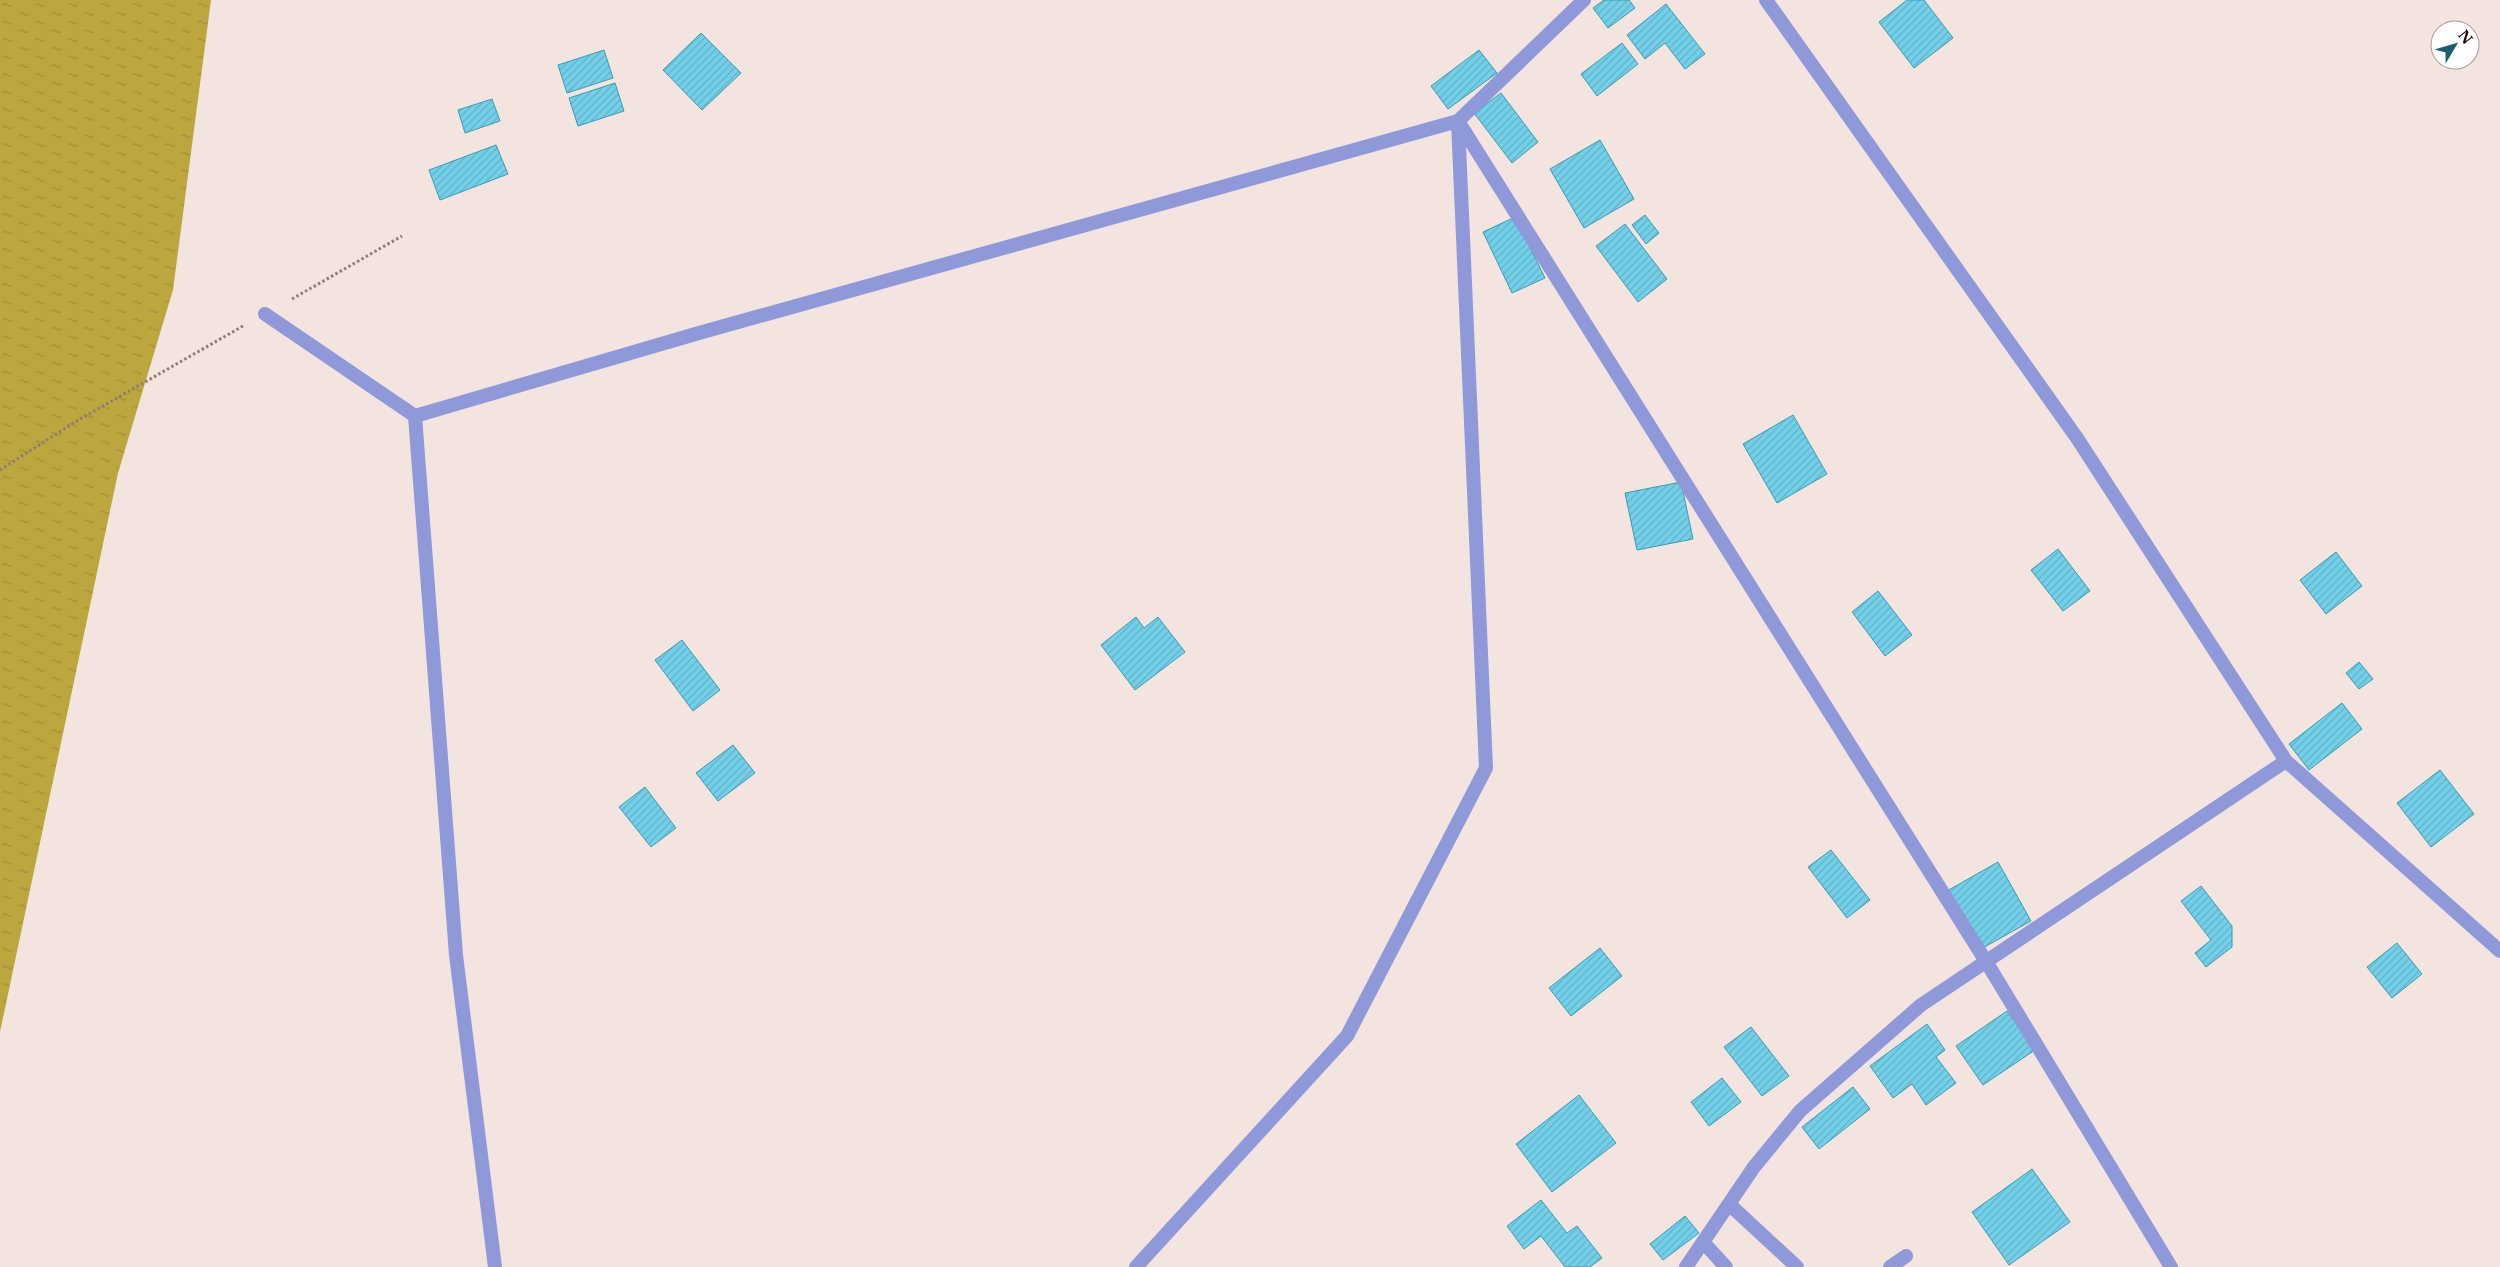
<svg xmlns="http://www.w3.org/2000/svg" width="2500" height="1267" font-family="'Libre Baskerville',serif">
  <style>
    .water { fill: url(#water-ripples) }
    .building { fill: url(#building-hatch); stroke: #399bb3 }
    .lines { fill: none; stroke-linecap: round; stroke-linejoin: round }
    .path { stroke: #8f7b77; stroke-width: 3; stroke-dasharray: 2.5 2.5; stroke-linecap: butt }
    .minor { stroke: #8f98d9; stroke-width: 14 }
  </style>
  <defs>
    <pattern id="water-ripples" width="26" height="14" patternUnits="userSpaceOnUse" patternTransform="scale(1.25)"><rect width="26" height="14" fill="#bca73e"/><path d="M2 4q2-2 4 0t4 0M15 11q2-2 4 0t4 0" fill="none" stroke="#a18e35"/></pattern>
    <pattern id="building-hatch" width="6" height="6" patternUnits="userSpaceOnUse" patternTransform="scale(1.25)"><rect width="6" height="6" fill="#72d0e9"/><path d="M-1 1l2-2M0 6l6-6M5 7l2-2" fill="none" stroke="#62b1c6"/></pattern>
  </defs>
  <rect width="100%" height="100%" fill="#f4e4df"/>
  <!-- water -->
  <path class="water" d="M0,0H211L173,290L118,473L0,1032Z"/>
  <!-- building -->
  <path class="building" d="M1604,0H1629L1635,8L1608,28L1593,8Z
    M1907,0H1924L1953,38L1914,68L1879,22Z
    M1666,4L1705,54L1685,69L1665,43L1645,59L1627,35Z
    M701,33L741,73L702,110L663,70Z
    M1622,43L1638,64L1597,96L1581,74Z
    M604,50L613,78L567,93L558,65Z
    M1479,50L1497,73L1448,109L1431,86Z
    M615,83L624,111L578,126L569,98Z
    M1501,93L1538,142L1512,163L1474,113Z
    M492,99L500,121L465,133L458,110Z
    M1600,140L1634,199L1584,228L1550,169Z
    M496,145L508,174L440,200L429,170Z
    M1645,215L1659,233L1646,244L1632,225Z
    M1515,217L1545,278L1512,293L1483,232Z
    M1625,224L1667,279L1638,302L1596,246Z
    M1793,415L1827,474L1777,503L1743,444Z
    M1681,482L1693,539L1637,550L1625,493Z
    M2058,549L2090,591L2063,611L2031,570Z
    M2336,552L2362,586L2326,614L2300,580Z
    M1878,591L1912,635L1885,656L1852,612Z
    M1136,617L1144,628L1158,617L1185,652L1135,690L1101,645Z
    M682,640L720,690L693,711L655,660Z
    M2359,662L2373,679L2359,689L2346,673Z
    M2342,703L2362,729L2309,770L2289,744Z
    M733,745L755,773L718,801L696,773Z
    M2440,770L2474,814L2431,847L2397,803Z
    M645,787L676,828L651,847L619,807Z
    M1831,850L1870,900L1847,918L1808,867Z
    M1998,862L2031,921L1981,949L1947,891Z
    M2201,886L2232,926V947L2206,967L2195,953L2211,940L2181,901Z
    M2397,943L2422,974L2392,998L2367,967Z
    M1600,948L1622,976L1571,1016L1549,988Z
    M2007,1011L2035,1050L1983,1085L1956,1046Z
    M1927,1024L1945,1050L1936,1057L1956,1083L1926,1105L1912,1084L1893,1098L1870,1066Z
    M1751,1027L1789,1076L1762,1096L1724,1047Z
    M1722,1078L1741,1102L1709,1126L1691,1102Z
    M1853,1087L1870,1109L1819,1149L1802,1127Z
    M1579,1095L1616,1143L1552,1192L1516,1144Z
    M2032,1169L2070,1222L2009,1265L1972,1212Z
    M1541,1200L1567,1233L1577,1226L1602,1258L1590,1267H1565L1541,1236L1524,1249L1507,1226Z
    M1685,1216L1699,1233L1663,1260L1650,1244Z"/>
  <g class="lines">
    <!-- path -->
    <path class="path" d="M292,299L402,236
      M0,470L75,422L243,326"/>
    <!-- minor -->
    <path class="minor" d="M1766,0L2077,438L2286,761L2500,951
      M1458,121L1987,963L2171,1267
      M265,314L415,416
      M1729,1204L1797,1267
      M1703,1242L1726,1267
      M495,1267L456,955L415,416L699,333L1458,121L1584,0
      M1136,1267L1347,1036L1486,768L1458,122
      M1686,1267L1754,1167L1800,1111L1921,1005L2286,761
      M1890,1267L1906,1256"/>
  </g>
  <!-- north arrow -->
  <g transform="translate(2455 45) rotate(52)"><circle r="24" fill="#ffffff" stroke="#a49b99"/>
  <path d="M0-4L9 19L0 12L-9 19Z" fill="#195f70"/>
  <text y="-8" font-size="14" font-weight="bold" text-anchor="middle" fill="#1c0400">N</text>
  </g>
</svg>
